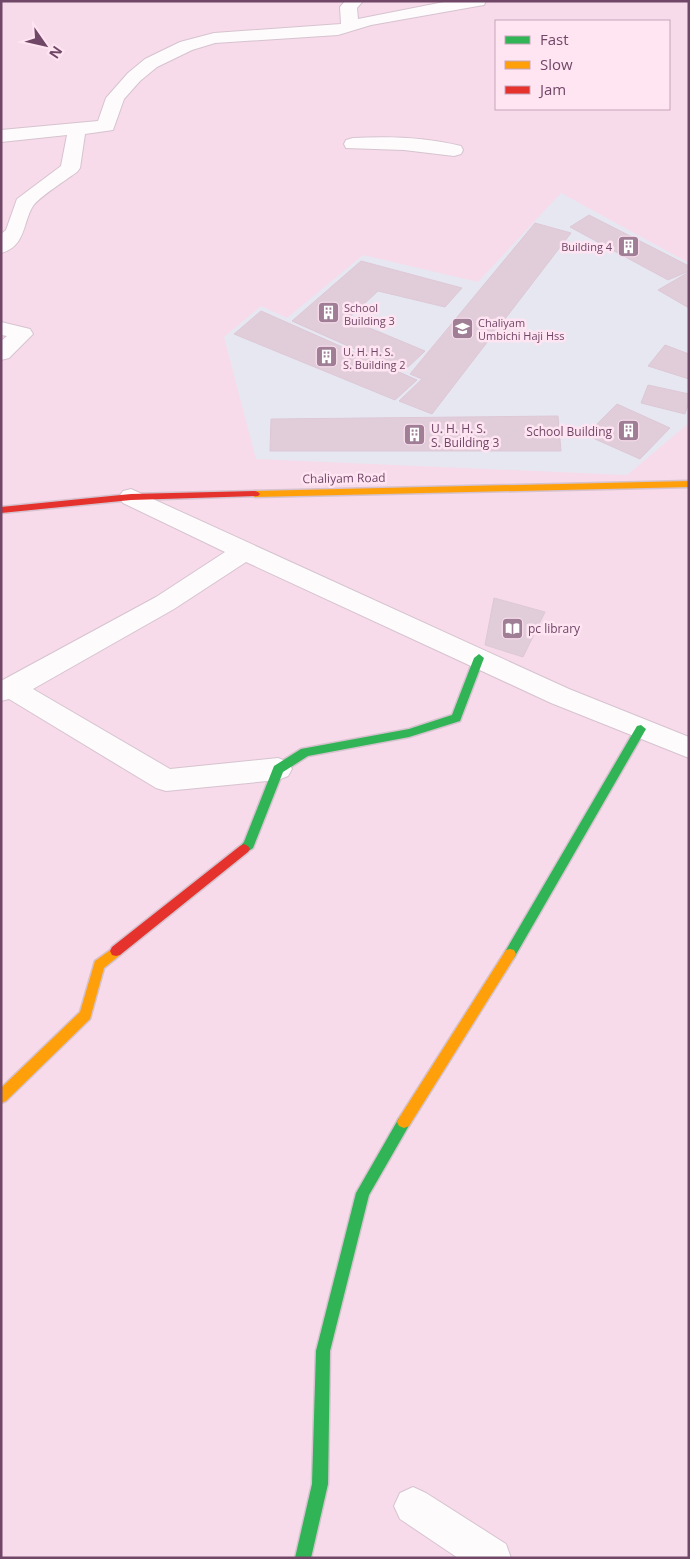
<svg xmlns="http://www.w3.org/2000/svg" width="690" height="1559" font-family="'Open Sans',sans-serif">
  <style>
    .residential { fill: #f7dbea; fill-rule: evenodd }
    .education { fill: #e7e7f2 }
    .building { fill: #e1cdda; stroke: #ddc8d6 }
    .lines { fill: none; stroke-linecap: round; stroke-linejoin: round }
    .street-casing { stroke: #d6c3cf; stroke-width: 2 }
    .fast-casing { stroke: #d5c2ce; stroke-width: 3 }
    .slow-casing { stroke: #d5c2ce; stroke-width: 3 }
    .jam-casing { stroke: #d5c2ce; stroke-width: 3 }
    .street { fill: #fefbfc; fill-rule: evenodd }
    .fast { fill: #30b455; fill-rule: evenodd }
    .slow { fill: #ff9f0a; fill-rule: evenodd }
    .jam { fill: #e5322d; fill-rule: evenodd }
    .labels { text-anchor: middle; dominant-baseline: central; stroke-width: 5; stroke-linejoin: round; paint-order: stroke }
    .far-poi-label { font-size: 11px; fill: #714767; stroke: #ffe4f2; text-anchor: start }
    .poi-label { font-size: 12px; fill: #714767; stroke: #ffe4f2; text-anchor: start }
    .street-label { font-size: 12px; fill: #714767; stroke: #ffe4f2 }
  </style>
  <rect width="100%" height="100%" fill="#f5e5ed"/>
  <!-- residential -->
  <path class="residential" d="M1,1H689V1558H1ZM496,21H669V109H496Z"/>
  <!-- education -->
  <path class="education" d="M561,193L689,263V423L627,475L256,459L224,337L261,306L287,318L363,255L478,282Z"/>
  <!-- building -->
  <path class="building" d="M589,215L689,266V271L668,280L570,227Z
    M535,223L571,233L432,414L399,401L422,379L410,374Z
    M361,261L462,288L445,307L378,291L348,319L425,351L404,371L292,321Z
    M689,272V308L658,290Z
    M261,311L417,380L395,400L234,334Z
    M665,345L689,354V379L648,366Z
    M648,385L689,394V402L685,414L641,403Z
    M617,404L670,428L640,459L586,435Z
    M558,416L561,451H270L271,419Z
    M494,598L545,612L523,657L485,645Z"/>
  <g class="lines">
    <defs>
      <path id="street" d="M345,1H363L357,8L358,19L449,1H486L484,5L478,6L371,25L338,35L215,43L192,50L157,67L140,81L124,99L113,130L85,134L80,168L77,172C67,179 38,198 33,206C23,221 26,247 1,253V234L6,230L17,199L61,166L67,135L1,142V130L98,121L106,98L128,73L145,59L180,42L214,33L341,24L340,7Z
        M353,138C388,136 426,137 461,146L463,150L461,154L454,156L404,150L346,148L344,144L346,140Z
        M1,322L30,329L33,334L9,358L1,360V341L7,336L1,335Z
        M131,489L569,689L689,737V758L551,703L246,562L174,609L33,689L170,769L278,758L288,762L292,769L288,776L278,780L166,791L156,788L9,699L1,701V681L156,597L225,552L123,503L119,497L123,491Z
        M413,1487L426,1493L506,1544L511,1558H458L400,1519L394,1506L400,1493Z"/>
      <path id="fast" d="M479,654L484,658L460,721L409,737L308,756L283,772L253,848L244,854L240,852L238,849L244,842L274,766L301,749L409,729L452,715L474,658Z
        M641,725L646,729L514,958L510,959L506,958L504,954L506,950L637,726Z
        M404,1116L409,1118L411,1122L369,1195L330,1351L328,1484L311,1558H295L312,1484L316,1351L356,1193L399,1118Z"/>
      <path id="slow" d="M689,481V487L255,497L250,494L255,491Z
        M116,946L120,947L122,951L120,955L104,968L90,1019L6,1101L1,1103V1088L80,1012L95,961Z
        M510,949L514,950L516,954L514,958L409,1126L404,1128L399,1126L397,1122L399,1118L506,950Z"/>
      <path id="jam" d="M255,491L258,492L260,494L258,496L131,500L1,513V507L131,494Z
        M244,844L248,846L250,849L248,852L120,955L116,956L112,955L110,951L112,947L240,846Z"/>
    </defs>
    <!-- street casing -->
    <use href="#street" class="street-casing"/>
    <!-- fast casing -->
    <use href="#fast" class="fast-casing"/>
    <!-- slow casing -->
    <use href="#slow" class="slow-casing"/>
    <!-- jam casing -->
    <use href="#jam" class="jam-casing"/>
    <!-- street -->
    <use href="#street" class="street"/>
    <!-- fast -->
    <use href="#fast" class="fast"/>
    <!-- slow -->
    <use href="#slow" class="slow"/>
    <!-- jam -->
    <use href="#jam" class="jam"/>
  </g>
  <!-- icons -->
  <defs>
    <symbol id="building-square" viewBox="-11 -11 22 22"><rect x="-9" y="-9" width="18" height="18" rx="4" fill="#9f7e96" stroke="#ffe4f2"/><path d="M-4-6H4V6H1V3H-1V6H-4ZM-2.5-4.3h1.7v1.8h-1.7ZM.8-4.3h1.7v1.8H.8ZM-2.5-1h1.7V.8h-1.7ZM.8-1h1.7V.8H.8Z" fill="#fff"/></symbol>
    <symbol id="school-square" viewBox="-11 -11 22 22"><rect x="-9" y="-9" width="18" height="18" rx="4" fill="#9f7e96" stroke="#ffe4f2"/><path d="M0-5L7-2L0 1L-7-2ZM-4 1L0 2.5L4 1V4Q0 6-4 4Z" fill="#fff"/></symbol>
    <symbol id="library-square" viewBox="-11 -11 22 22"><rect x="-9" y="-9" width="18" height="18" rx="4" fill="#9f7e96" stroke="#ffe4f2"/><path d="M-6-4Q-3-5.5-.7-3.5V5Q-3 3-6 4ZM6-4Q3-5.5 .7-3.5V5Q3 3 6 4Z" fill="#fff"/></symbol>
  </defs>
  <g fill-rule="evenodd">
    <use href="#building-square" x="616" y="234" width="25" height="25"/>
    <use href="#building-square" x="316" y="300" width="25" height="25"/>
    <use href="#school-square" x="450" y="316" width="25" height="25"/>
    <use href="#building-square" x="314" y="344" width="25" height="25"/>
    <use href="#building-square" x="616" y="418" width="25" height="25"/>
    <use href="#building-square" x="402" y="422" width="25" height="25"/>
    <use href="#library-square" x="500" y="616" width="25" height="25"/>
  </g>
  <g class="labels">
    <!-- far-poi labels -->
    <g class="far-poi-label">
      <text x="612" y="246" text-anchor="end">Building 4</text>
      <text x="344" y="307">School<tspan x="344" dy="13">Building 3</tspan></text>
      <text x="478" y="322">Chaliyam<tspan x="478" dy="13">Umbichi Haji Hss</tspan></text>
      <text x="343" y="351">U. H. H. S.<tspan x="343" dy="13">S. Building 2</tspan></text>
    </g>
    <!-- poi labels -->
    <g class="poi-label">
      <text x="431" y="428">U. H. H. S.<tspan x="431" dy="14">S. Building 3</tspan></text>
      <text x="612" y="431" text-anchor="end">School Building</text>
      <text x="528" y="628">pc library</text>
    </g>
    <!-- street labels -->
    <g class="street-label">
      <text transform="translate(344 478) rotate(-1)">Chaliyam Road</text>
    </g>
  </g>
  <!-- border -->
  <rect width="690" height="1559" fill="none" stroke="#714767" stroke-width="5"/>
  <!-- legend -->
  <rect x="495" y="20" width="175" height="90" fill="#ffe4f2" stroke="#c6a5ba"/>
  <rect x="505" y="36" width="25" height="8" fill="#30b455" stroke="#c6a5ba"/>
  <text x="540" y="45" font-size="15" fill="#714767">Fast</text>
  <rect x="505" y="61" width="25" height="8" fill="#ff9f0a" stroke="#c6a5ba"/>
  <text x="540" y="70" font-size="15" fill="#714767">Slow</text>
  <rect x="505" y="86" width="25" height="8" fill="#e5322d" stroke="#c6a5ba"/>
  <text x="540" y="95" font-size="15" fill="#714767">Jam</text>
  <!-- north arrow -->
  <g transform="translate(45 45) rotate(124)" stroke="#ffe4f2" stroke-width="4" paint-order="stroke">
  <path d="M0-4L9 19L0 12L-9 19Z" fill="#714767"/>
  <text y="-8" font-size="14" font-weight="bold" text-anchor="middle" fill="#714767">N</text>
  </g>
</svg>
